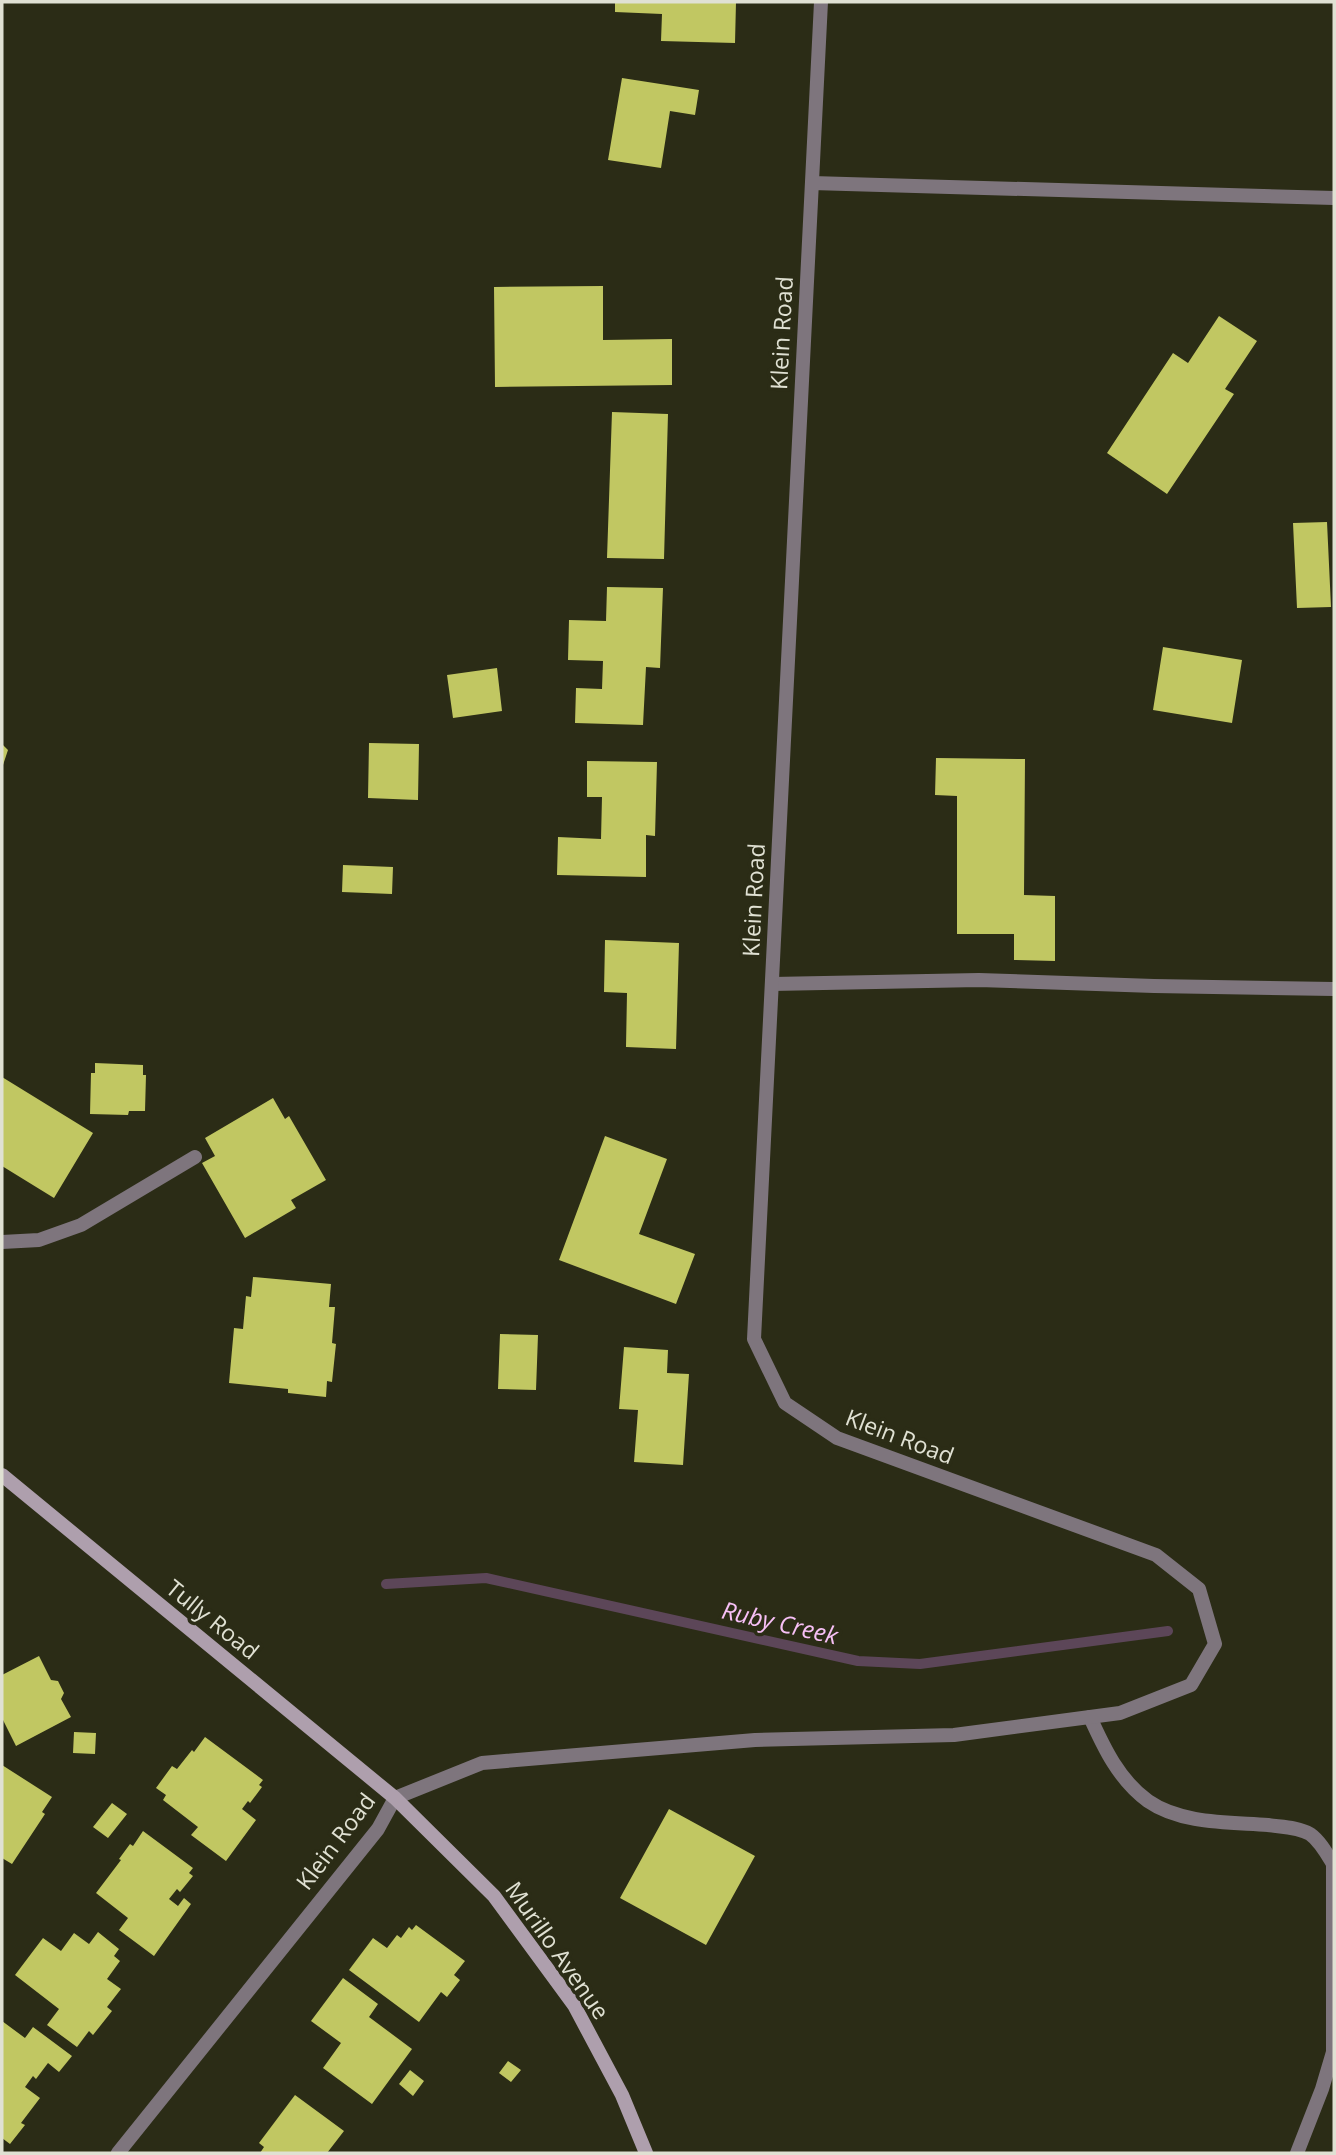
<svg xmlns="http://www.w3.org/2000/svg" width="1336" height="2155" font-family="'Open Sans',sans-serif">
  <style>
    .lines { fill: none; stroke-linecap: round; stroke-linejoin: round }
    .stream { stroke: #5c4658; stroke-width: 10 }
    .building { fill: #c1c762 }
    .lane { stroke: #7e757d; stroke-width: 14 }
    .street { stroke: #7e757d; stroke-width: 14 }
    .secondary { stroke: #ae9fad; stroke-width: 14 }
    .labels { text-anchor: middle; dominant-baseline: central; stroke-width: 7; stroke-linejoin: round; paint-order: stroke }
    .street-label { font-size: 23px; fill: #e0e1d3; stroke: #2b2c16 }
    .water-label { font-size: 24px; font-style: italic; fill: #f7c0f6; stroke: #2b2c16 }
  </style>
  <rect width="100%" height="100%" fill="#2b2c16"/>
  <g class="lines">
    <!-- stream -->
    <path class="stream" d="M386,1584L486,1578L858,1661L920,1664L1168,1631"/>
  </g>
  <!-- building -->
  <path class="building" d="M615,2H736L735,43L661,41L662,14L615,12Z
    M622,78L699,90L695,115L670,111L661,168L608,160Z
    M603,286V340L672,339V385L495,387L494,287Z
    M1219,316L1257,341L1225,389L1234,394L1167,494L1107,453L1173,353L1188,363Z
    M612,412L668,414L664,559L607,558Z
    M1327,522L1331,607L1297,608L1293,523Z
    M607,587L663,588L660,668L646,667L643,725L575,723L576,688L602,689L603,661L568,660L569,620L606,621Z
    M1163,647L1242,660L1232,723L1153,710Z
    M497,668L502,711L453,718L447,675Z
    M369,743L419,744L418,800L368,798Z
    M2,744L8,750L2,768Z
    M936,758L1025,759L1024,895L1055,896V961L1014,960V934H957V796L935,795Z
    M587,761L657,762L655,836L646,835V877L557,875L558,837L601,839L602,797H587Z
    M343,865L393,867L392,894L342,892Z
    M605,940L679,943L676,1049L626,1047L627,993L604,992Z
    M95,1063L143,1065V1075H146L145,1111H129L128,1115L90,1114L91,1073H95Z
    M2,1077L93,1133L54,1198L2,1166Z
    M273,1098L285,1119L289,1116L326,1180L291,1200L296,1208L245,1238L202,1163L215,1156L205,1138Z
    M605,1136L667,1159L639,1234L695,1254L676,1304L559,1260Z
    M253,1277L331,1284L329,1307H335L332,1343L336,1344L332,1382L327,1381L326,1397L288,1393V1389L229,1383L234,1328L243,1329L246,1296L251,1297Z
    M500,1334L538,1335L536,1390L498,1389Z
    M624,1347L668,1350L667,1373L689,1374L683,1465L634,1462L638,1410L619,1409Z
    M39,1656L51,1680L58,1681L64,1693L61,1699L71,1717L16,1746L2,1718V1675Z
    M74,1732L96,1733L95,1754L73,1753Z
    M205,1737L263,1780L259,1785L262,1787L250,1803L248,1801L242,1809L256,1820L226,1861L191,1835L198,1827L163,1800L166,1795L156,1788L172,1766L177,1769L192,1750L194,1752Z
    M2,1765L52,1797L42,1812L45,1814L12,1864L2,1858Z
    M112,1803L127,1814L108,1838L93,1827Z
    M669,1809L755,1856L706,1945L620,1898Z
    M143,1831L193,1868L189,1873L193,1876L180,1892L177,1889L169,1899L178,1906L184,1898L191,1904L154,1956L119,1930L128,1918L96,1893L121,1860L119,1859L130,1844L133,1846Z
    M416,1925L465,1961L454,1975L460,1980L447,1997L441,1992L419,2022L349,1970L373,1938L387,1948L397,1935L401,1938L409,1927L412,1930Z
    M98,1932L119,1949L114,1956L120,1961L107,1979L121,1989L107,2007L112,2011L93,2035L89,2031L77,2047L47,2025L59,2009L15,1975L43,1938L61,1951L74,1933L89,1944Z
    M343,1978L378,2004L369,2017L412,2049L372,2104L323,2068L341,2043L311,2021Z
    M2,2021L25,2038L33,2027L72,2056L59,2072L48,2063L36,2079L33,2076L25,2087L40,2098L21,2123L25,2125L10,2144L2,2138Z
    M508,2061L521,2070L511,2082L499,2073Z
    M410,2070L424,2081L413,2096L399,2084Z
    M295,2095L344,2131L327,2153H260L264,2147L259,2143Z"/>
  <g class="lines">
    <!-- lane -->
    <path class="lane" d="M772,984L979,980L1154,986L1334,989
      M2,1242L39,1240L81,1225L195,1157
      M1090,1717C1104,1748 1119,1780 1148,1801C1181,1824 1229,1822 1268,1825C1281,1827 1298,1827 1310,1834C1320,1841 1327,1854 1333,1864V2052L1322,2089L1297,2153"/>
    <!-- street -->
    <path class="street" d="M812,183L1334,198
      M118,2153L378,1829L395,1798L482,1763L755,1740L954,1735L1120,1713L1191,1685L1215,1644L1199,1589L1156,1555L837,1438L785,1403L754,1339L821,2"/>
    <!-- secondary -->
    <path class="secondary" d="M2,1475L395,1798L494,1896L574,2005L622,2095L646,2153"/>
  </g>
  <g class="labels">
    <!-- street labels -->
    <g class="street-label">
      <text transform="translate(781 333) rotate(-87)">Klein Road</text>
      <text transform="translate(753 900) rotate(-87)">Klein Road</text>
      <text transform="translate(900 1436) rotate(21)">Klein Road</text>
      <text transform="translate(213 1619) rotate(39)">Tully Road</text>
      <text transform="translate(335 1841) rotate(-53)">Klein Road</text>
      <text transform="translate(558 1950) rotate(55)">Murillo Avenue</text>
    </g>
    <!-- water labels -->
    <g class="water-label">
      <text transform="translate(780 1622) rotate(13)">Ruby Creek</text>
    </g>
  </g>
  <!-- border -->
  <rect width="1336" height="2155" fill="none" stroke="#e0e1d3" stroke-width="7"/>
</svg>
